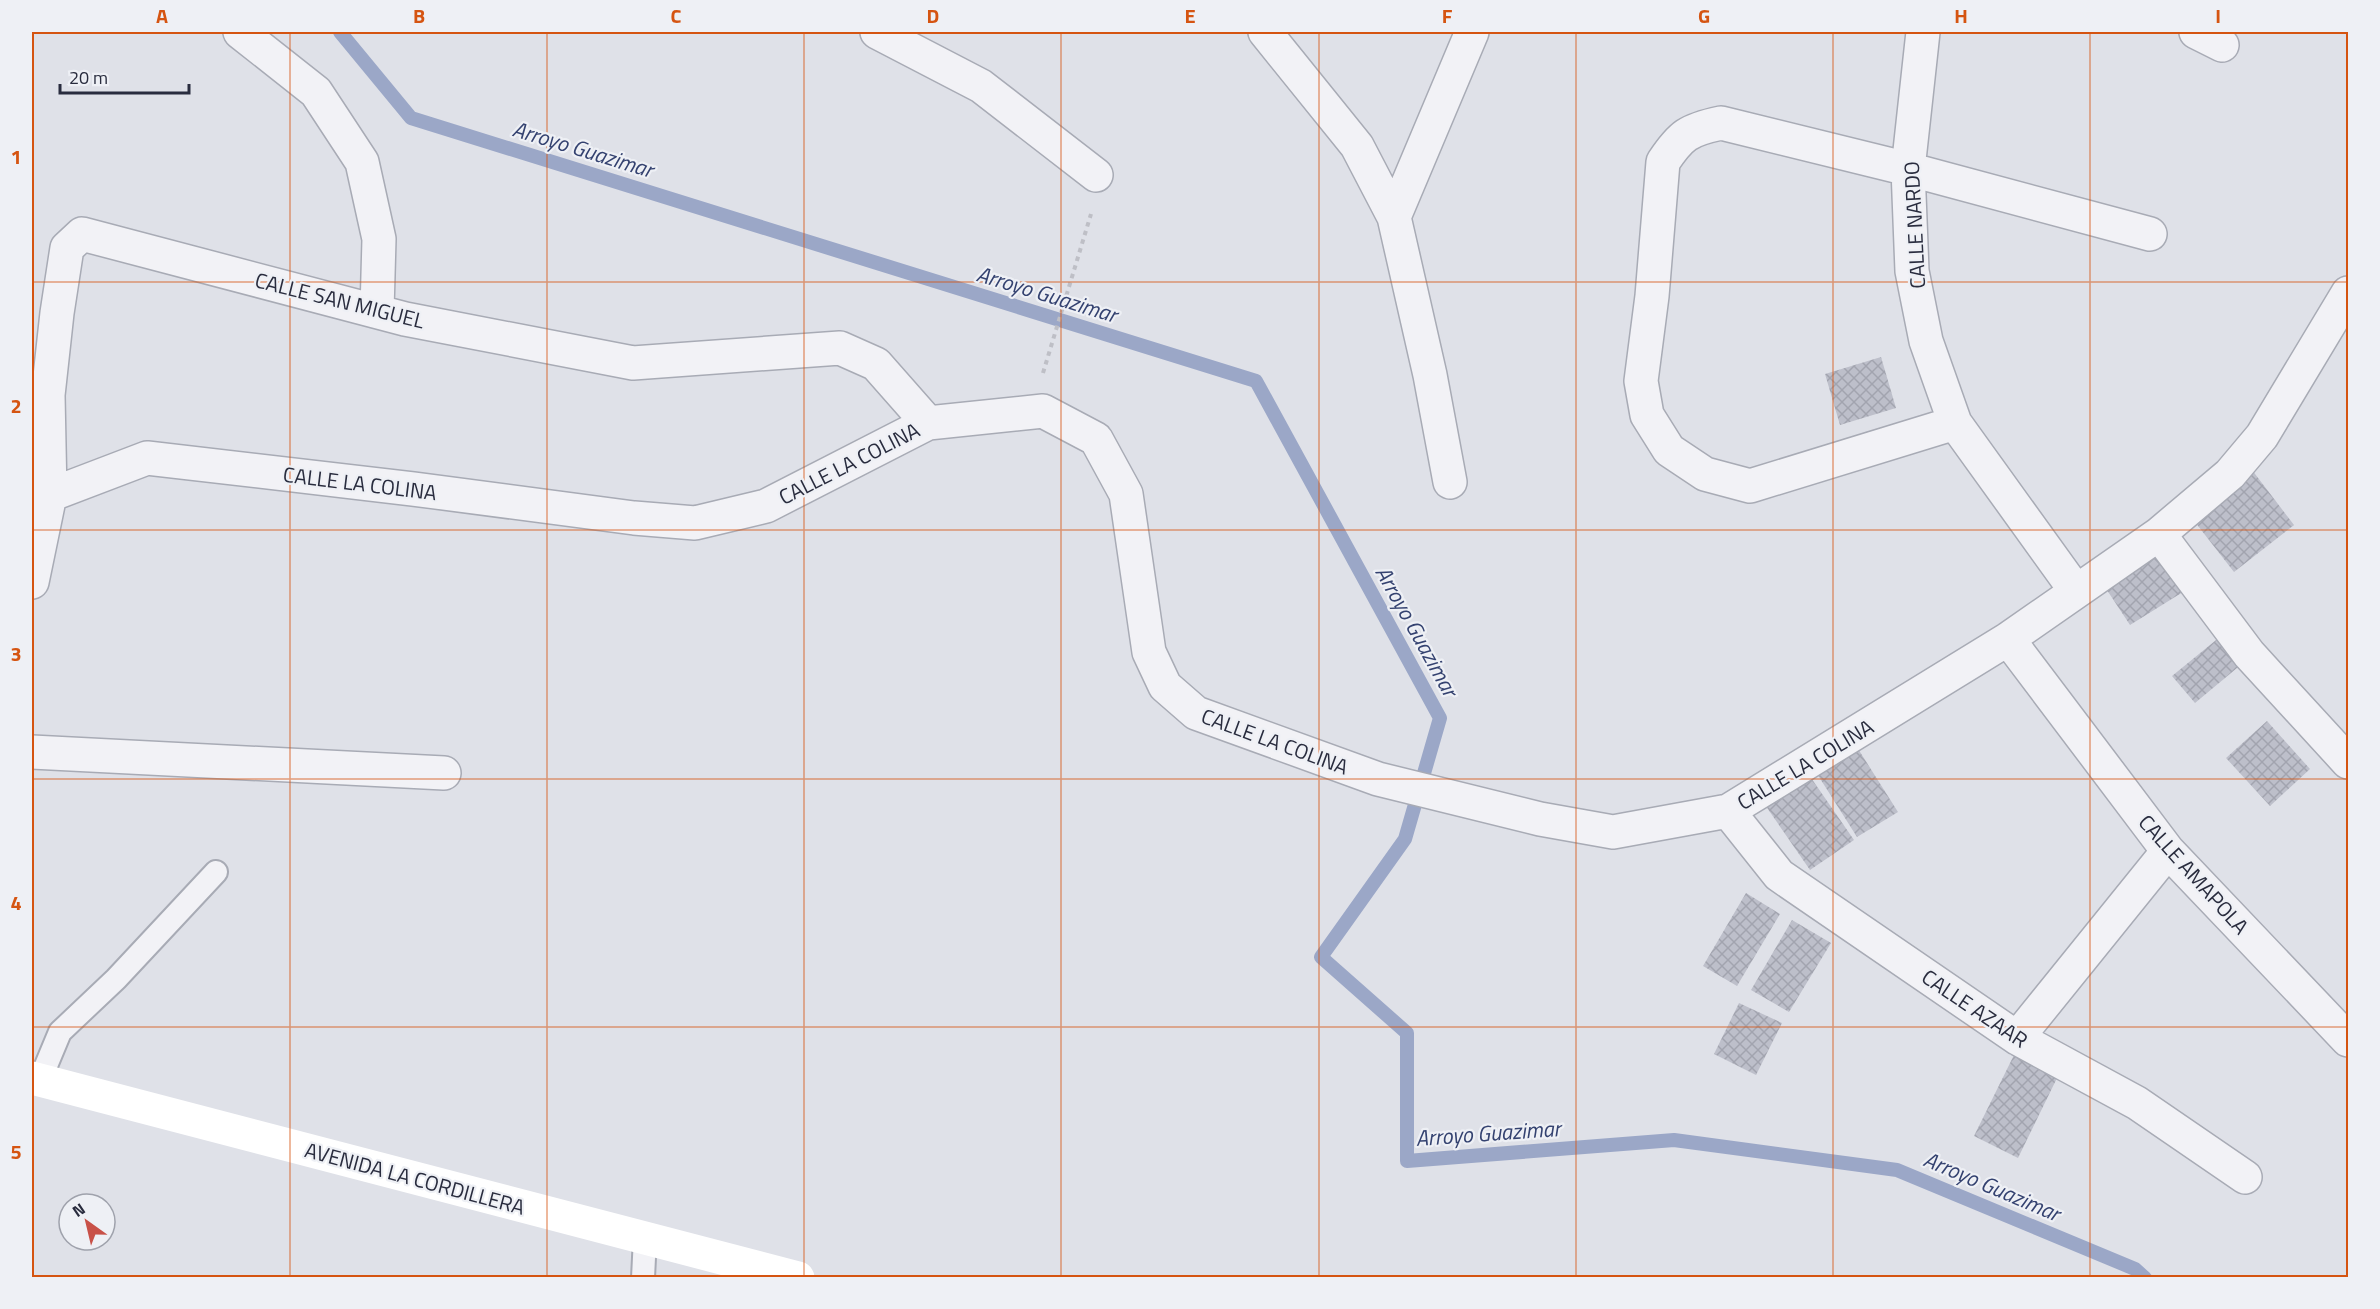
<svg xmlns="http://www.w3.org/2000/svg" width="2380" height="1309" font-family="'Titillium Web',sans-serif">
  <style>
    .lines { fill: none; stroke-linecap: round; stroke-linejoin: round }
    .stream { stroke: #9ba7c7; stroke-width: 14 }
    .building { fill: url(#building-cross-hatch) }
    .service-casing { stroke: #a8abb5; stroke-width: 26 }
    .minor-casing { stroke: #a8abb5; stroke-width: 36 }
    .path { stroke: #bebfc6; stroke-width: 4; stroke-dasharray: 4.5 4.5; stroke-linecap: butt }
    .service { stroke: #f2f2f6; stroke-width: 22 }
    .minor { stroke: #f2f2f6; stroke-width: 33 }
    .secondary { stroke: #fff; stroke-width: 33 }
    .grid { fill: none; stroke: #d55411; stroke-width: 1.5; stroke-opacity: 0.55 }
    .labels { text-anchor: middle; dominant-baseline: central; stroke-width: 4.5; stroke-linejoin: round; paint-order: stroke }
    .street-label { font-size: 21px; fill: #292c3e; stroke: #eef0f5 }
    .water-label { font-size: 22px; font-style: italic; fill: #344270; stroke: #eef0f5 }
    .neatline { fill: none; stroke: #d55411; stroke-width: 2 }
    .grid-label { font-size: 20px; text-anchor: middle; font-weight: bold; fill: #d55411 }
  </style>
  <defs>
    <pattern id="building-cross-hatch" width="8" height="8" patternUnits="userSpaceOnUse" patternTransform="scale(1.5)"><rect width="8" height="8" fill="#bdbfca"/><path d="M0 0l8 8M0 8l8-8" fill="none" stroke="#a2a4af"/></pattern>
  </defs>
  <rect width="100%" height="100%" fill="#dfe1e8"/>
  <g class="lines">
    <!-- stream -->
    <path class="stream" d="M340,32L411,118L1256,381L1440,718L1405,839L1321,957L1407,1033V1161L1674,1140L1897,1170L2135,1269L2145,1278"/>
  </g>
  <!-- building -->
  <path class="building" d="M1881,357L1896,408L1840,425L1825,374Z
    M2252,470L2294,525L2234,572L2191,517Z
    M2160,539L2191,587L2130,625L2099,578Z
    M2221,636L2243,663L2195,703L2172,676Z
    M2267,721L2310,769L2270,806L2226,758Z
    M1855,744L1898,812L1857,837L1814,769Z
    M1807,772L1854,840L1810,870L1763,802Z
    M1746,893L1780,914L1737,986L1703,966Z
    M1792,920L1831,943L1789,1012L1751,990Z
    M1739,1003L1782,1023L1756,1075L1714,1054Z
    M2014,1055L2058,1076L2018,1158L1974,1136Z"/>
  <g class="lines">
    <defs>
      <path id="service" d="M40,1080L60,1032L116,979L216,872
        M643,1278L645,1237"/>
      <path id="minor" d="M240,32L316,92L362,162L379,239L377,311
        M877,32L981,86L1096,175
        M1265,32L1357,146L1394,217L1430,375L1450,482
        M1923,32L1908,169L1912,271L1926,341L1955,423L2076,591
        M2196,32L2222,45
        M1394,217L1472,32
        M1955,423L1750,486L1705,474L1669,450L1647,415L1641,381L1652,296L1663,162C1681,135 1688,130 1721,123L1908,169L2150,234
        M50,495L147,458L413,489L634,518L695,523L766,506L928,423L1043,411L1096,439L1126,494L1149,652L1165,686L1196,713L1378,779L1540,819L1613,832L1728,811L2008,639L2159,534L2230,474L2262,436L2348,293
        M2159,534L2249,654L2348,762
        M32,582L50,495L48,395L57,313L67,248L82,234L405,319L633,363L840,348L876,364L928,423
        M2008,639L2168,851L2348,1040
        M32,752L444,773
        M1728,811L1779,875L2017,1038L2137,1103L2245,1177
        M2017,1038L2168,851"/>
    </defs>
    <!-- service casing -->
    <use href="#service" class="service-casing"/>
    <!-- minor casing -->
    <use href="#minor" class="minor-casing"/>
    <!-- path -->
    <path class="path" d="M1043,373L1091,214"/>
    <!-- service -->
    <use href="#service" class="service"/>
    <!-- minor -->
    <use href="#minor" class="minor"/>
    <!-- secondary -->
    <path class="secondary" d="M32,1078L798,1278"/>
  </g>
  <!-- grid -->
  <path class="grid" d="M290,32V1278M547,32V1278M804,32V1278M1061,32V1278M1319,32V1278M1576,32V1278M1833,32V1278M2090,32V1278M32,282H2348M32,530H2348M32,779H2348M32,1027H2348"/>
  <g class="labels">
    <!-- street labels -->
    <g class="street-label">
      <text transform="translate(1914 225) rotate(-93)">CALLE NARDO</text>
      <text transform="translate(340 300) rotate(14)">CALLE SAN MIGUEL</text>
      <text transform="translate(849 463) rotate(-27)">CALLE LA COLINA</text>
      <text transform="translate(360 483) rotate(7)">CALLE LA COLINA</text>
      <text transform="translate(1275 741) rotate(20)">CALLE LA COLINA</text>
      <text transform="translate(1805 764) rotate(-31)">CALLE LA COLINA</text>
      <text transform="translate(2194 874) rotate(48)">CALLE AMAPOLA</text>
      <text transform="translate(1975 1008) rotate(34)">CALLE AZAAR</text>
      <text transform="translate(415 1178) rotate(15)">AVENIDA LA CORDILLERA</text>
    </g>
    <!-- water labels -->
    <g class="water-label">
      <text transform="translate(583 149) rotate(17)">Arroyo Guazimar</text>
      <text transform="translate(1047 294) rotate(17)">Arroyo Guazimar</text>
      <text transform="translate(1417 631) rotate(61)">Arroyo Guazimar</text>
      <text transform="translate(1488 1133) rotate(-4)">Arroyo Guazimar</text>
      <text transform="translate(1992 1186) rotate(23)">Arroyo Guazimar</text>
    </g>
  </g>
  <!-- border -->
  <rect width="2380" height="1309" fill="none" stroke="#eef0f5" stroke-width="66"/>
  <!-- north arrow -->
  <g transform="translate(87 1222) rotate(326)"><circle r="28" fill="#eef0f5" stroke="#9fa2ac" stroke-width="1.5"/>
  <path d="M0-4.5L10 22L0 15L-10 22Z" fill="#c85148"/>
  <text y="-9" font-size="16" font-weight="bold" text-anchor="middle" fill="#292c3e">N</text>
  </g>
  <!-- scale -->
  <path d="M60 84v9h129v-9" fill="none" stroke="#292c3e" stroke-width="3"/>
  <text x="69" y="84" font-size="18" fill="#292c3e" stroke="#eef0f5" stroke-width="4.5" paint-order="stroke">20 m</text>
  <rect x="33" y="33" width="2314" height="1243" class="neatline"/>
  <g class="grid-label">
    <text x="162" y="23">A</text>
    <text x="419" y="23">B</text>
    <text x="676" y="23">C</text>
    <text x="933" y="23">D</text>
    <text x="1190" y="23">E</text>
    <text x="1447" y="23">F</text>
    <text x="1704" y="23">G</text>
    <text x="1961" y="23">H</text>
    <text x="2218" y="23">I</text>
    <text x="16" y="164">1</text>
    <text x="16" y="413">2</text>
    <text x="16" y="661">3</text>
    <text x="16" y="910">4</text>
    <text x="16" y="1159">5</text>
  </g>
</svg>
